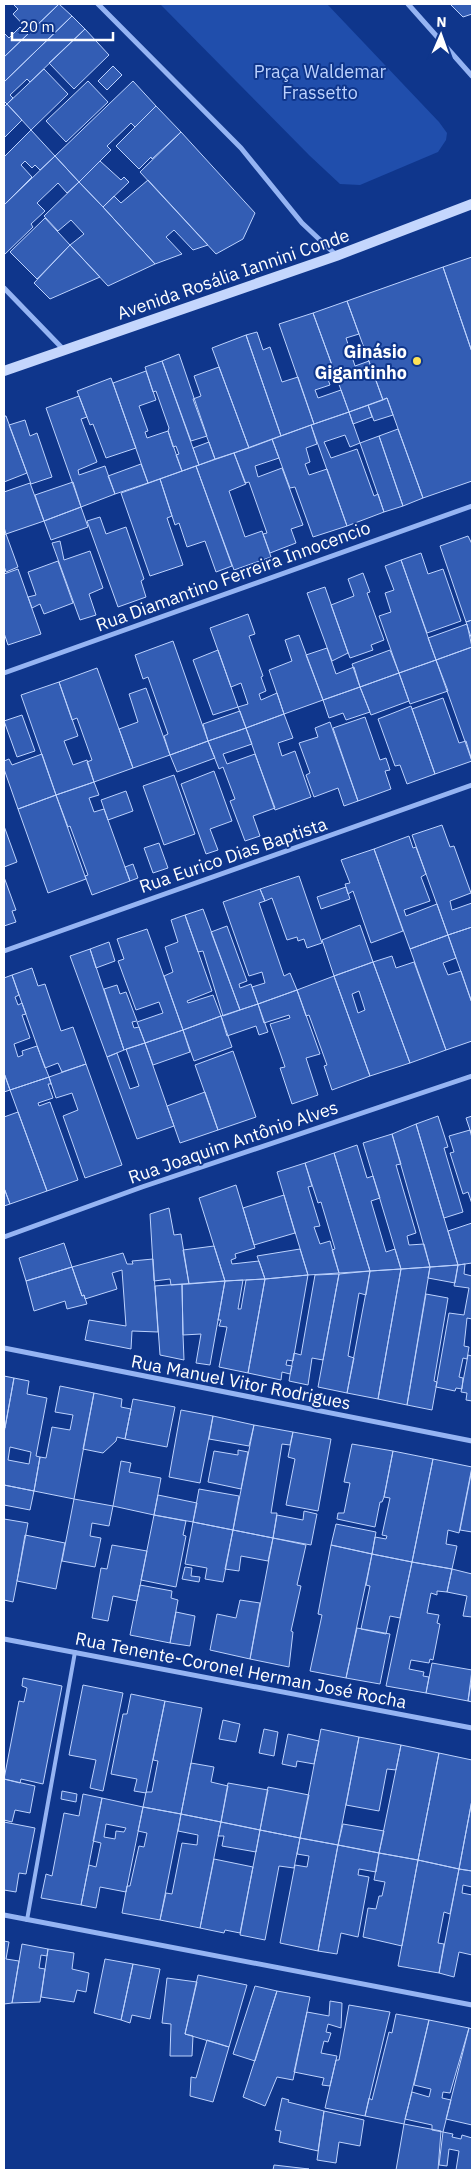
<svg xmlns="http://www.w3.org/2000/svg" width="476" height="2174" font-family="'IBM Plex Sans',sans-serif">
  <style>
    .green { fill: #204eac }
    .building { fill: #335db4; stroke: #bcd2fe; fill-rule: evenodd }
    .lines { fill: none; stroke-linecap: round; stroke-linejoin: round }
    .lane { stroke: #95b4f3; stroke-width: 4 }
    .street { stroke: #95b4f3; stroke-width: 5 }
    .secondary { stroke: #c4d6fd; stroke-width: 10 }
    .poi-dot { fill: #ffe357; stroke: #0f368c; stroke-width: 2 }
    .labels { text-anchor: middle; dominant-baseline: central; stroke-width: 4; stroke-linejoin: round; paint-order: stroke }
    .park-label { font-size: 18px; fill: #bcd2fe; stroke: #0f368c }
    .street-label { font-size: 18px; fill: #fff; stroke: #0f368c }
    .poi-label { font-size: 18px; font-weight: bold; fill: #fff; stroke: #0f368c; text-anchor: end }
  </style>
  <rect width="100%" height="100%" fill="#0f368c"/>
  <!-- green -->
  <path class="green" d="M160,4H327L439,122L447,133L446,140L438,152L360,185L340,184L310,156Z"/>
  <!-- building -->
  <path class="building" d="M13,4H59L30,32L13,14L18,9Z
    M59,4L72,16L4,82V57Z
    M450,4H472V14L463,17Z
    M72,16L85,29L30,82L27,79L10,95L13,98L7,104L4,101V82Z
    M20,27L28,34L4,57V33L9,38Z
    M85,29L109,55L74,89L49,63Z
    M113,66L122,75L107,90L98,81Z
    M44,69L68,94L31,130L7,104Z
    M88,81L108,102L66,142L46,121Z
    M133,81L156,106L135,127L131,123L107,146L111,150L79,182L55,156Z
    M7,104L22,120L4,138V107Z
    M156,106L181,132L152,159L151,157L139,169L116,146Z
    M31,130L55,156L40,170L35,165L32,168L25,161L21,165L32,177L4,205V157Z
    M181,132L255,213L243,239L216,254L140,172Z
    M55,156L79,182L67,193L58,183L37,203L45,211L31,224L33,227L4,255V205Z
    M100,161L121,180L124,177L129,182L103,207L79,182Z
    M148,180L208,245L193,250L174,230L166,237L182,254L155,264L103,207L114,196L121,203Z
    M79,182L103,207L155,264L108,286L70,245L84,234L71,220L58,231L44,216Z
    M45,218L70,245L37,279L10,252Z
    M70,245L100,277L50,299L34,283Z
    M472,257V352L443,267Z
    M443,267L472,352V481L423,498L387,398L383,400L347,301Z
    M347,301L359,334L346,338L355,366L369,361L383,400L349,412L313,313Z
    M313,313L332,365L324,368L330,385L315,390L318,398L341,390L349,412L314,424L279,324Z
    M257,332L263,350L270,347L282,382L298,377L314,424L281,436L246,335Z
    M246,335L281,436L249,448L212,348Z
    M179,354L207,436L191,441L162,361Z
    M162,361L199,465L182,471L176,455L179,454L176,446L173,447L168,431L169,428L156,391L153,392L145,367Z
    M219,367L249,448L215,459L193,399L201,396L194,376Z
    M146,371L156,400L139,406L148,431L145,432L147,438L168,431L182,471L148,483L113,383Z
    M111,378L136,448L106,458L93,424L90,425L77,391Z
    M79,396L87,417L81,419L97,462L78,470L79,475L105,466L115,494L81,507L46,408Z
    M387,398L393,415L374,421L368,405Z
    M368,405L372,417L353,424L349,412Z
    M349,412L360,443L350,447L345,435L324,442L331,458L357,449L374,496L378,494L384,512L347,526L311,425Z
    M4,416H6L27,473L4,482Z
    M25,420L30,436L37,433L52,477L31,484L9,425Z
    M311,425L317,444L306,448L310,462L305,464L309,475L327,469L347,526L313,537L295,487L290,488L272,439Z
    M398,429L423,498L403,506L379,436Z
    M379,436L403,506L384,512L360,443Z
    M272,439L279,458L255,466L258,477L282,468L303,525L291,529L296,543L270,553L263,534L267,533L249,482L245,483L234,453Z
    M209,442L215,459L199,465L193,448Z
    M234,453L246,484L229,491L245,537L262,531L271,557L234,570L196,466Z
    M141,464L148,483L115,494L108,476Z
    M196,466L232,566L216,572L205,541L187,547L179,523L175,525L160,479Z
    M160,479L172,516L167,518L183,565L150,576L121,493Z
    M73,482L81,507L44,521L35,495Z
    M30,483L44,521L6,534L4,527V492Z
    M81,507L88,527L51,540L44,521Z
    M100,517L106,534L126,527L144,579L141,581L146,597L118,607L87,521Z
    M6,534L18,567L6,572L4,566V535Z
    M468,536L472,544V620L466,622L440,546Z
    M60,541L64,560L90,551L103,588L89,594L96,615L80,620L52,543Z
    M421,553L428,574L443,569L461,621L427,633L401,560Z
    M401,560L436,660L399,673L379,616L391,612L385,593L394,590L385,566Z
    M58,561L73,603L44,614L40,604L32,608L28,597L36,595L28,572Z
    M18,569L41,634L8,645L4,633V574Z
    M363,573L370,592L367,593L384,640L371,645L373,650L350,658L331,605L354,596L348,579Z
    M325,587L348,653L332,661L307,593Z
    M248,614L255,634L249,636L263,676L261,677L266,691L259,694L261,700L277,693L284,714L246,728L238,707L248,704L241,683L231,687L210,628Z
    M472,620V640L466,622Z
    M467,624L472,647L436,660L428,638Z
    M299,635L323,700L284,714L269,670L292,661L285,640Z
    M173,641L208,741L170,755L164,736L168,734L148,677L143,679L135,655Z
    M472,647V761L436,660Z
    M327,648L336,674L354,667L360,687L323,700L306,655Z
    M218,650L238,707L213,715L193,660Z
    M390,650L399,673L360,687L352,664Z
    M436,660L448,691L410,704L399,673Z
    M97,668L133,768L94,782L87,762L92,760L77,718L72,720L59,682Z
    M399,673L409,701L371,715L360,687Z
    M59,682L78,736L64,741L73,765L87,760L94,782L56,795L21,695Z
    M360,687L370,712L346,720L343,713L329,718L323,700Z
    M146,688L170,755L133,768L119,729L138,722L129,694Z
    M443,698L459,743L466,741L472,761L435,774L412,709Z
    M411,706L435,774L407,784L400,765L395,766L378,719Z
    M240,711L246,728L208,741L203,724Z
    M284,714L293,738L278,743L282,756L295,751L311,797L275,810L246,728Z
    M22,715L35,751L17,757L4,721Z
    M365,717L380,760L386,758L390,770L385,771L391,789L358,801L333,728Z
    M330,722L358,801L344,806L338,788L314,797L306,775L310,773L299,743L318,737L315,728Z
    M246,728L252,744L223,754L227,764L255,754L275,808L253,816L260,836L245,841L230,801L235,799L223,767L219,769L208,741Z
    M208,741L215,758L177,772L170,755Z
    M42,754L56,795L18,809L4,769V761L9,759L12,765Z
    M214,771L232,821L210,829L218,850L206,854L181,784Z
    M174,775L195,834L164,845L143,786Z
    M94,782L99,795L89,798L94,812L104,809L130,881L92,895L85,876L88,875L70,826L68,827L56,795Z
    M126,791L133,811L108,820L101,800Z
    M56,795L86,879L48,893L18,809Z
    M442,825L450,847L454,846L471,893L450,901L452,910L472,903V927L448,935L412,835Z
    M4,826L17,862L4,867Z
    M409,836L413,848L416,847L426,874L421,877L430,901L404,910L406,916L437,904L448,935L410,949L374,849Z
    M159,843L168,868L153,873L144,848Z
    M374,849L403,931L371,943L353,891L348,894L345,884L350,883L341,860Z
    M133,864L138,878L130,881L125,867Z
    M299,876L322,943L307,948L304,939L298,941L297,937L287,940L272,898L265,901L260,889Z
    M4,877L16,910L12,911L16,922L4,926Z
    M346,887L350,899L321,909L317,897Z
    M260,889L265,901L259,903L284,976L290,973L297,990L258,1004L252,987L265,983L262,972L249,976L223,902Z
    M203,909L240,1010L223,1016L203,951L198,952L185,915Z
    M185,915L212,991L187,1001L188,1003L213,995L221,1016L183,1030L164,976L173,972L165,947L178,942L171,920Z
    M360,925L373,962L334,976L322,940Z
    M227,926L247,981L239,984L240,988L251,984L258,1004L240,1010L211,932Z
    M472,927V1003L448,935Z
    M147,929L183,1030L145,1043L137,1022L163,1013L159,1002L136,1010L118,961L124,959L117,939Z
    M448,935L456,958L443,963L448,975L461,971L472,1003V1041L446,1050L410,949Z
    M109,942L115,961L96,968L90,949Z
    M90,949L124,1050L107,1057L70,956Z
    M392,956L396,968L414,962L446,1050L410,1063L373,962Z
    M373,962L410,1063L370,1076L334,976ZM359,991L365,1010L358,1013L352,994Z
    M32,968L38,986L45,984L61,1031L73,1027L86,1064L62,1072L58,1063L45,1068L12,975Z
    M12,975L19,995L15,997L18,1005L22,1003L26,1014L22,1015L30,1038L14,1044L18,1057L23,1055L22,1051L37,1046L49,1077L10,1090L4,1073V978Z
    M334,976L370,1076L332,1090L324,1066L327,1065L309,1015L306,1016L297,990Z
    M117,985L120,994L126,992L137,1021L132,1022L134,1028L139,1027L145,1043L124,1050L104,989Z
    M297,990L320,1054L306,1058L318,1095L292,1104L280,1068L285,1067L270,1024L290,1018L289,1015L264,1023L258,1004Z
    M258,1004L268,1032L259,1035L256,1026L227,1036L221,1016Z
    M221,1016L232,1047L194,1061L183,1030Z
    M183,1030L190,1052L153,1065L145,1043Z
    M145,1043L174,1126L137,1139L107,1057L117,1053L130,1089L139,1086L126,1049Z
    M233,1051L256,1117L218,1130L195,1065Z
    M86,1064L122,1165L85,1178L63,1116L78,1110L72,1093L56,1098L49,1077Z
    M4,1073L10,1090L4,1092Z
    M49,1077L51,1084H48L53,1098L38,1103L39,1106L50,1102L78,1180L47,1191L10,1090Z
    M205,1092L218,1130L180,1143L167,1106Z
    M18,1112L47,1191L10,1204L4,1188V1117Z
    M438,1116L448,1147L444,1148L463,1212L444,1218L416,1124Z
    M472,1116V1132L471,1133L466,1118Z
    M416,1124L458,1265L430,1267L392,1134Z
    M470,1130L472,1138V1204L468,1192L463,1194L450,1153L454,1152L449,1136Z
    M392,1134L401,1164L396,1165L416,1233L407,1236L409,1245L424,1244L430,1267L401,1269L363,1143Z
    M357,1145L367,1178L373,1176L380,1198L371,1201L386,1252L395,1249L401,1269L370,1271L334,1153Z
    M334,1153L370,1271L339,1273L332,1250L335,1249L321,1202L318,1203L305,1163Z
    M305,1163L312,1186L308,1187L320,1226L314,1227L320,1244L330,1241L339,1273L308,1275L277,1172Z
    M236,1185L255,1248L235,1254L236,1258L231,1260L232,1264L259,1261L265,1279L225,1281L199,1198Z
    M4,1188L10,1204L4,1206Z
    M284,1195L295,1233L254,1245L243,1208Z
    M169,1208L174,1235L181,1234L189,1284L171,1285L170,1279L154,1281L150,1214Z
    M472,1223V1263L458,1265L448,1231Z
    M64,1243L72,1267L26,1281L19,1258Z
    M214,1246L225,1281L189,1284L183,1250Z
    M300,1249L308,1275L265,1279L257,1256Z
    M123,1253L127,1264H133L132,1261L153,1259L158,1332L132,1331L131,1349L85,1340L89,1320L126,1326L122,1270L112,1273L117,1289L85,1299L84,1295L82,1296L72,1267Z
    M465,1264L464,1274L472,1276V1319L467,1318L464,1346L469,1347L467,1359L463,1358L459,1377L463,1378L462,1389L456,1388L455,1391L436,1387L449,1313L464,1315L469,1288L454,1286L458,1265Z
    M458,1265L455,1283L428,1278L430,1267Z
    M72,1267L82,1296L84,1295L87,1304L67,1309L65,1301L34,1311L26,1281Z
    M430,1267L407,1405L378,1399L401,1269Z
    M401,1269L378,1399L347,1393L370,1271Z
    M370,1271L366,1295L359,1293L348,1356L354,1358L347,1393L318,1387L339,1274Z
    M339,1274L323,1360L312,1358L308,1385L289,1381L294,1353L301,1355L315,1275Z
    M308,1275L293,1361L287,1360L286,1365L292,1366L290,1374L282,1372L281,1380L248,1373L265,1279Z
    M265,1279L248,1373L219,1367L227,1327L219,1326L221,1320H218L225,1281L243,1280L238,1309H241L246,1280Z
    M225,1281L210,1365L196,1363L201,1334L183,1335L182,1284Z
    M182,1284L183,1335L184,1360L160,1355L155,1286Z
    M426,1294L448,1298L434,1381L437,1382L432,1410L407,1405Z
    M468,1355L472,1356V1401L466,1400L467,1393L461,1392Z
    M4,1376L14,1378L5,1428H4Z
    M14,1378L29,1381L27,1394L47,1398L36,1456L40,1457L34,1491L4,1485V1433ZM10,1447L31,1452L29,1464L8,1460Z
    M60,1386L94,1393L74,1499L34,1491L40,1457L46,1458L52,1427L70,1430L73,1415L55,1412Z
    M94,1393L122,1399L121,1407L131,1409L125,1439L117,1437L116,1441L103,1453L83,1449Z
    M133,1399L175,1407L167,1447L125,1439Z
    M181,1410L213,1416L200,1483L169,1477Z
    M213,1416L254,1425L249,1446L209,1439Z
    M254,1425L293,1432L290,1445L282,1444L271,1513H277L273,1538L233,1530Z
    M293,1432L331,1439L318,1511L286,1505L295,1459L288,1457Z
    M352,1444L393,1451L384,1497L382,1502H380L375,1527L337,1519L338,1513H344L350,1483L344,1482Z
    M238,1450L248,1452L241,1489L208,1482L214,1451L238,1455Z
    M393,1451L433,1459L412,1562L372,1554L375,1537L386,1539L387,1536L382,1535L390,1498L384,1497Z
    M433,1459L472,1467L459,1533L448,1530L446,1544L457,1546L452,1569L412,1562Z
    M121,1461L131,1463L129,1472L161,1478L154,1515L113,1506Z
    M472,1469V1532L460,1530Z
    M4,1485L34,1491L30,1510L4,1505Z
    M199,1489L239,1496L233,1530L193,1522Z
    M158,1495L197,1503L193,1522L154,1515Z
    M74,1499L113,1506L109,1526L92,1523L90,1536L101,1538L95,1567L62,1561Z
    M304,1511L317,1514L311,1545L273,1538L277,1515L303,1520Z
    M154,1515L186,1521L183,1535L186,1536L176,1587L141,1580Z
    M4,1519L28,1523L13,1602L4,1600Z
    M193,1522L233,1530L223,1582L205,1579L207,1568L185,1564Z
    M336,1524L376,1532L372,1554L331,1545Z
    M233,1530L273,1538L268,1561L241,1556L239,1571L225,1569Z
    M25,1535L65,1543L56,1589L17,1581Z
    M273,1538L306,1545L297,1585L301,1586L291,1631L293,1632L289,1667L250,1659Z
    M112,1545L147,1551L137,1601L113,1596L108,1621L92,1618L101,1568L107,1569Z
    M331,1545L372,1554L346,1678L310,1671L322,1615L318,1614Z
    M372,1554L412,1562L400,1618L390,1616L386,1634L361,1629L370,1586L366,1585Z
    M412,1562L452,1569L447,1592L437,1591V1595L431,1593L427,1613L439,1615L437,1623L440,1624L433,1660L430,1659L429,1663L411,1660L409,1669L424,1672L423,1676L429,1677L426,1693L386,1686Z
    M185,1567L192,1568L191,1576L200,1577L199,1582L182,1579Z
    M452,1569L472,1574V1617L463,1616L467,1596L447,1592Z
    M140,1585L172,1591L171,1598L178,1600L170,1643L130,1635Z
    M240,1600L260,1603L250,1659L210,1650L217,1614L236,1618Z
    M176,1612L195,1616L190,1646L170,1643Z
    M357,1628L390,1634L380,1684L346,1678Z
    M432,1663L472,1670L468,1701L426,1693Z
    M472,1677V1702L468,1701Z
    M23,1678L62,1686L43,1784L21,1779L20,1783L4,1779L19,1701L24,1702L27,1688L22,1686Z
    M83,1685L123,1693L103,1791L90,1788L96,1760L69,1755Z
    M131,1694L165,1701L146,1793L134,1791L137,1779L111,1774L123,1714H127Z
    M165,1701L202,1708L181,1814L143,1807L146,1792H152L158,1761L153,1760Z
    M223,1720L240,1724L236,1742L219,1739Z
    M264,1729L278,1732L274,1756L259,1753Z
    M321,1729L359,1737L338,1845L300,1838Z
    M288,1734L319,1741L314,1764L297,1761L296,1767L282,1764Z
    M359,1737L401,1745L396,1770L387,1769L379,1811L346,1805Z
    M401,1745L439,1753L418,1860L379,1853Z
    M439,1753L472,1760V1800L459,1869L418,1860Z
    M191,1763L214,1767L211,1782L228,1786L221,1822L181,1814Z
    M4,1779L35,1786L30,1813L15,1810L12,1822L4,1820Z
    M228,1783L268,1790L260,1830L221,1822Z
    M268,1787L309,1795L300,1838L260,1830Z
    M62,1791L77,1794L76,1802L61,1799Z
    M83,1794L102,1798L81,1905L41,1898L46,1874L52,1876L64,1813L79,1816Z
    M102,1798L143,1807L126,1892L100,1887L96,1908L81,1905L89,1865L96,1867L101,1843L93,1841ZM106,1824L126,1828L124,1832L116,1831L115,1839L104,1837Z
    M472,1800V1871L459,1869Z
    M143,1807L181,1814L160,1920L122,1913L127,1886H130L139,1846L144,1847L147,1833L138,1831Z
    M181,1814L221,1822L200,1928L160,1920L166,1893L172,1894L182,1843L197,1845L198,1835L178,1831Z
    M4,1822L35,1828L26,1874L19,1873L16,1892L4,1890Z
    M221,1822L260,1830L256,1852L222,1846L224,1836H218Z
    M343,1824L384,1831L379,1853L338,1845Z
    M260,1830L300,1838L294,1868L279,1866L265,1940L240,1935Z
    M300,1838L338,1845L318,1951L280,1943L295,1865L307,1867L309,1856L297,1854Z
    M338,1845L379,1853L376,1872L359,1869L358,1875L369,1877L358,1937L341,1933L337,1954L318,1951Z
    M379,1853L418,1860L402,1946L363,1937L368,1908L376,1909L379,1896H382L385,1882L374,1880Z
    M214,1859L253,1867L240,1933L225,1930L224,1933L200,1928Z
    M418,1860L459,1869L450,1914L444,1912L438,1943L444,1944L439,1973L398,1966Z
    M459,1869L472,1871V1887L463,1885L462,1893L472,1895V1955L459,1952L454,1977L439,1973Z
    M4,1941L9,1942L6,1959L19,1961L12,2003L4,2004Z
    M22,1944L48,1949L47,1956L41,1955L39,1968L45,1969L40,2002L12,2003Z
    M48,1949L74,1953L72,1969L89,1973L86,1992L77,1990L74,2002L41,1997Z
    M105,1959L133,1964L121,2020L94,2013Z
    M133,1964L160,1969L150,2019L132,2015L130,2023L121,2020Z
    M198,1975L247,1985L229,2047L185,2034Z
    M167,1978L197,1982L185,2034L193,2036L192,2056H170L171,2024L162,2023Z
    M255,1986L277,1991L255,2061L233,2054Z
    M277,1991L310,1997L293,2080L277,2077L265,2106L243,2097Z
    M330,2001L342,2003L341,2028L328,2024L326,2032L331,2033L328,2042L324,2041L321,2053L337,2056L330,2086L322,2085L324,2078L294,2072L307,2012L329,2016Z
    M349,2005L390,2012L365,2116L325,2108L336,2060H339Z
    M396,2014L429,2020L404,2124L365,2116L369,2098L372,2100L389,2032L392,2033Z
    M429,2020L469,2028L450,2093L443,2092L442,2098L451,2100L443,2132L432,2130V2125L405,2119L412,2092L429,2097L431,2089L414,2085Z
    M469,2028L472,2029V2125L446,2119Z
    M207,2040L229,2047L213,2102L190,2096L191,2077L196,2078Z
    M282,2098L289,2100L288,2102L324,2111L318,2151L279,2142L281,2131L275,2130Z
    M324,2111L364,2120L360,2146L339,2142L336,2163L317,2160Z
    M404,2124L441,2131L438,2170H396Z
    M443,2132L453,2134L452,2137L461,2139L462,2135L472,2138V2170H456L459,2151L449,2149L447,2166L439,2165Z
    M274,2165L309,2169L273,2170Z"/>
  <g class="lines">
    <!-- lane -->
    <path class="lane" d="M27,1920L75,1652"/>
    <!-- street -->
    <path class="street" d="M98,4L241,148L302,223L336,255
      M408,4L472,76
      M4,288L64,350
      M4,673L472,506
      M4,951L472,785
      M4,1237L142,1187L472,1076
      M4,1348L472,1441
      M4,1639L472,1728
      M4,1915L472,2005"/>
    <!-- secondary -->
    <path class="secondary" d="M4,371L336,256L472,204"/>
  </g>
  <!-- markers -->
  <circle class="poi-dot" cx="417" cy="361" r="5"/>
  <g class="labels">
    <!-- park labels -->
    <g class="park-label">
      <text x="320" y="71">Praça Waldemar<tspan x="320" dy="21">Frassetto</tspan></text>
    </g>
    <!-- street labels -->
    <g class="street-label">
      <text transform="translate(233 274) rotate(-19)">Avenida Rosália Iannini Conde</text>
      <text transform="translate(233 576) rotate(-20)">Rua Diamantino Ferreira Innocencio</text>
      <text transform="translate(233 855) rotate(-19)">Rua Eurico Dias Baptista</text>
      <text transform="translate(233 1142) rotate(-19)">Rua Joaquim Antônio Alves</text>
      <text transform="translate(241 1382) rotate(11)">Rua Manuel Vitor Rodrigues</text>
      <text transform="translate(241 1670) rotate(11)">Rua Tenente-Coronel Herman José Rocha</text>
    </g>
    <!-- poi labels -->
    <g class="poi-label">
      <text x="407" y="351">Ginásio<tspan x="407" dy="21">Gigantinho</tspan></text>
    </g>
  </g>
  <!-- border -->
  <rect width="476" height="2174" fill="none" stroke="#ffffff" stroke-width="10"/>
  <!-- north arrow -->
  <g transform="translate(441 35) rotate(2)" stroke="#0f368c" stroke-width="4" paint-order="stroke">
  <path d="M0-4L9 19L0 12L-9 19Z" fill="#ffffff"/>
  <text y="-8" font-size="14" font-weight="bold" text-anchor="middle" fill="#ffffff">N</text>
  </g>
  <!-- scale -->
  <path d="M12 32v8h101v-8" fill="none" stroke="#ffffff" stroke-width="2.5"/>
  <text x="20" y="32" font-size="15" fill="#ffffff" stroke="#0f368c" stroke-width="4" paint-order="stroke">20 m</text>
</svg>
